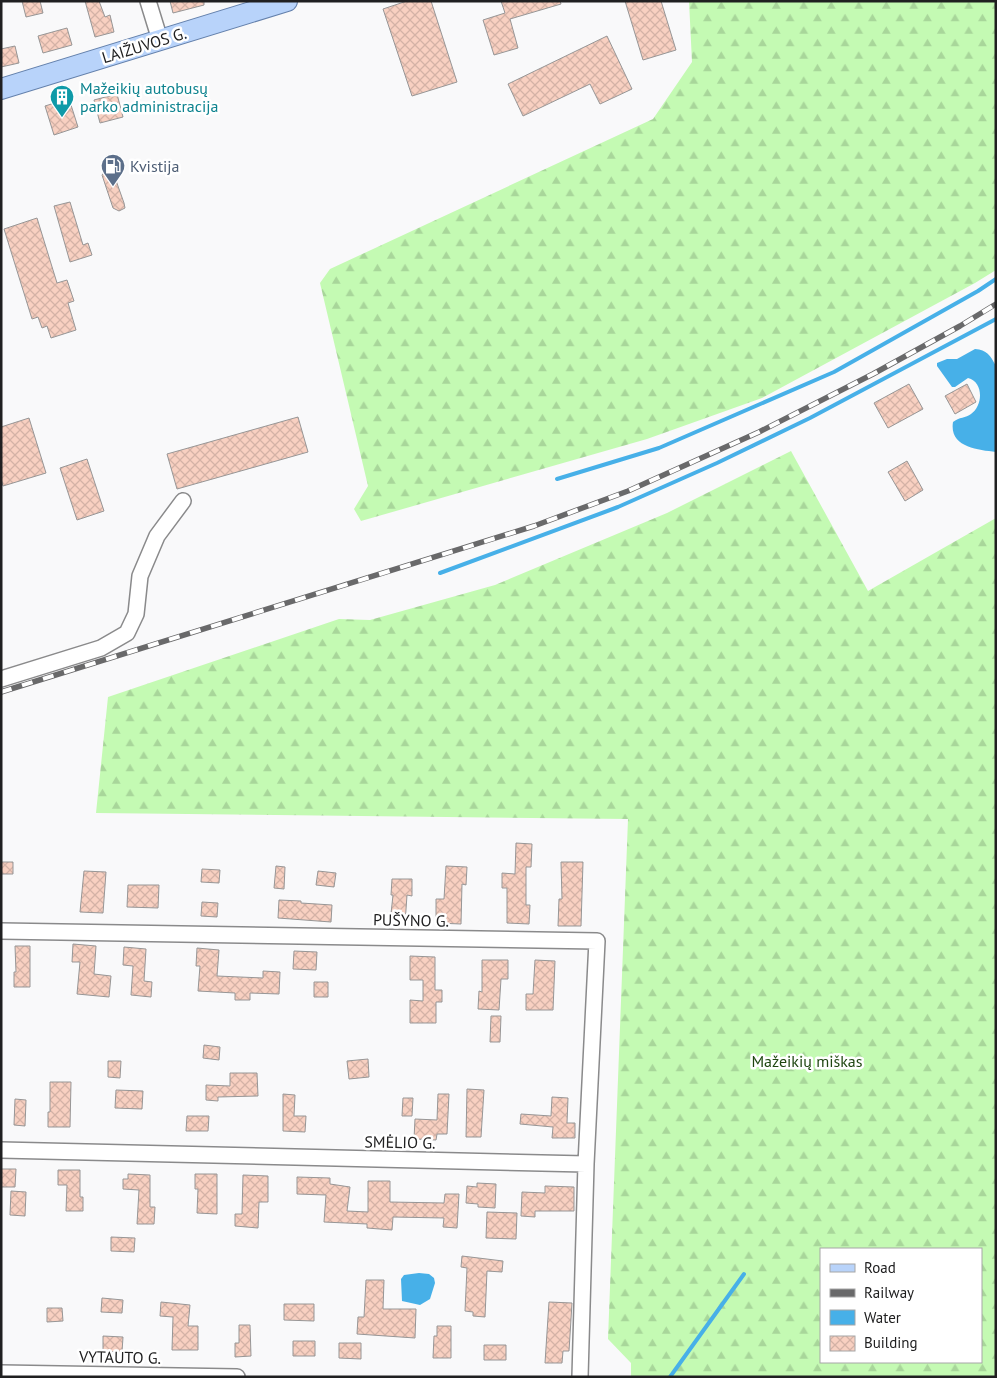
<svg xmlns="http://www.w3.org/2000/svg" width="997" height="1378" font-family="'PT Sans',sans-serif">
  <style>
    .forest { fill: url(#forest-firs); fill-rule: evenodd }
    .water { fill: #47b0e8 }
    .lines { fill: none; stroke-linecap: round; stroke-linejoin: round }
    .stream { stroke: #47b0e8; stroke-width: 4 }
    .building { fill: url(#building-cross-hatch); stroke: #979696 }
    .minor-casing { stroke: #8a8a8b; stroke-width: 18 }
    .major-casing { stroke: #6481ac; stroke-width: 22 }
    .minor { stroke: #fff; stroke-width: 15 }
    .major { stroke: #b8d3fa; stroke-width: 20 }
    .rail-casing { stroke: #69696a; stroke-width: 5.5 }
    .rail { stroke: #fff; stroke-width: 4; stroke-dasharray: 11; stroke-linecap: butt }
    .labels { text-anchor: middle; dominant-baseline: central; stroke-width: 5; stroke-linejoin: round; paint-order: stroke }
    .street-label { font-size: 16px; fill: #202021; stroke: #fff }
    .culture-label { font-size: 16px; fill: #0d838f; stroke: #fff; text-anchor: start }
    .service-label { font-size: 16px; fill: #4e5e75; stroke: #fff; text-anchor: start }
    .park-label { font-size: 16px; fill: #1f4611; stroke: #fff }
  </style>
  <defs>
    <pattern id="forest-firs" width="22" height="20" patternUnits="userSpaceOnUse" patternTransform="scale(1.25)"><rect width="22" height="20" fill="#c4fab3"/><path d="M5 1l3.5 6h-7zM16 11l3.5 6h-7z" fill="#a8d69a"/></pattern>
    <pattern id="building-cross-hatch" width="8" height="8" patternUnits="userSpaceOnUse" patternTransform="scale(1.25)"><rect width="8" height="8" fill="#f8d0c1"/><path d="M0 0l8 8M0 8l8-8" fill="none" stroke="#d4b2a6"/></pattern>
  </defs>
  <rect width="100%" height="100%" fill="#f9f9fa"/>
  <!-- forest -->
  <path class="forest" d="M689,1H996V270L975,283L762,398L647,439L361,521L354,509L368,486L320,283L330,269L653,119L692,62Z
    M791,451L868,591L996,518V1377H631V1363L608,1339L628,819L96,813L108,697L339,619L370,620L495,585L667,513ZM821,1249H981V1362H821Z"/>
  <!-- water -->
  <path class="water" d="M975,349C987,350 990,355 996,366V452C977,450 949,447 953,422C959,417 966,418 971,414C983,406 984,382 968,378L955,387H952L937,366V363L947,359H957Z
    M419,1273L429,1274L434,1278L435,1283L430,1299L420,1305L402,1301L401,1279L404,1275Z"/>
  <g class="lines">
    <!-- stream -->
    <path class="stream" d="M557,479L659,448L834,372L978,291L996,279
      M440,573L618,507L717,463L810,418L996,319
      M670,1377L744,1274"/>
  </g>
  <!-- building -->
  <path class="building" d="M22,1H40L43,13L26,17Z
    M85,1H99L105,17L110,15L114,32L95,37Z
    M170,1H204V5L173,13Z
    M407,1H431L457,82L412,96L383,9Z
    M501,1H560L561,4L510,19L518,48L494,55L483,20L505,13Z
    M625,1H661L676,50L643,60Z
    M67,28L72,45L43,53L38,36Z
    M607,36L632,89L600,104L590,84L523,116L508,84Z
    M15,46L19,63L1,67V49Z
    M117,94L123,117L100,123L94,100Z
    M58,102L60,108L71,105L78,127L54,135L45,106Z
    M106,170H111L113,172L124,203L125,208L119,211L113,208L102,175Z
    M70,202L83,245L88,243L92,255L70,262L54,206Z
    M37,218L57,283L67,280L74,301L68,303L76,330L51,338L47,326L42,328L38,317L32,319L4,229Z
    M909,384L923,409L888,428L874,403Z
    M967,384L976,402L955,414L945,396Z
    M298,417L308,452L177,489L167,454Z
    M29,418L46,473L3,486L1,479V427Z
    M87,459L104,511L77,520L60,468Z
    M907,461L923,490L905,501L888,472Z
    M516,843L532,844L531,867H526V905H530L529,924L507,923V888H502V873L515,874Z
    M1,862H13V874H1Z
    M561,862H583L581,926H558L559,899H562Z
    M276,866L285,867L284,889L274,888Z
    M446,866L467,867L466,885L462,884L461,924L436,923V899H444Z
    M202,869L220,870L219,883L201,882Z
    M84,871L106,872L103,913L80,912Z
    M318,871L336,873L334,887L316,885Z
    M392,879H412V896L407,895L405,924L390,923L393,895H391Z
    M128,885H159L158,908L127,907Z
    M279,900L301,901V903L332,905L331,922L278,918Z
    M202,902L218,903L217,917L201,916Z
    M73,944L96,946L94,974L111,976L109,997L77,994L80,962H72Z
    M15,946H30V987H14V972H16Z
    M124,947L146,949L144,981L152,982L151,997L131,995L133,966L123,965Z
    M197,948L219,950L217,976L263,978V971L280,972L279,994L250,993V1000H235V993L198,991L200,966H196Z
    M294,951L317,952L316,970L293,969Z
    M410,956L435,957V990H442V1002H436V1023H410V1000L423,1001V980H410Z
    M482,960H508V979H501L499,1010L478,1009L479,991L482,992Z
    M535,960L555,961L553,1010H526V994H533Z
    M314,982H328V997H314Z
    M491,1016H501L500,1042H490Z
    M204,1045L220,1047L219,1060L203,1058Z
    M368,1059L369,1077L349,1079L347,1061Z
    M108,1061H121L120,1078L108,1077Z
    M230,1073H257L258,1096L218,1097V1101L206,1100V1085L230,1086Z
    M50,1082H71L70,1127H48V1112H50Z
    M467,1089L484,1090L481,1137H466Z
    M116,1090L143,1091L142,1109L115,1108Z
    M283,1094L295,1095L294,1116H306L305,1132L283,1131Z
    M438,1094H449L447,1134H437L436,1140L414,1139L415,1119L437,1120Z
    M552,1097L568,1098L567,1123H575V1138H552L553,1127L520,1124L521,1114L551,1116Z
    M403,1098H413L412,1116H402Z
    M15,1099L26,1100L25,1126L14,1125Z
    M187,1116H209L208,1131H186Z
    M1,1169H16L15,1187H1Z
    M58,1170H80V1197H83V1211H66L67,1185H58Z
    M128,1174L150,1175V1207H155L154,1224H137L139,1190L123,1189V1179H128Z
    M195,1174H217V1214L197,1213L198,1189H195Z
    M243,1175L268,1176V1202H259L258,1228L235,1226V1214H242Z
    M297,1177L330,1178V1184L350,1187L347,1211L368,1212V1181H390V1202L444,1203L445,1194H459L457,1228L443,1227L444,1218L393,1217L392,1230L367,1228V1224L324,1222L326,1195L297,1194Z
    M477,1183L496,1184L495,1208L478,1207V1204L466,1203L467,1186L477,1187Z
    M545,1186L574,1187V1211H535V1217L521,1216L522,1192L545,1193Z
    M11,1191L26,1192L25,1216L10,1215Z
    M487,1212L517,1213L516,1239L486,1238Z
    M111,1237L135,1238L134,1252L111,1251Z
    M462,1256L503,1261L502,1272L487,1271L485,1317L473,1316V1312L465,1311L467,1268L461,1267Z
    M366,1280H384L383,1309H416L415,1338L357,1334L358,1317H364Z
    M102,1298L123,1300L122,1313L101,1312Z
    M161,1302L190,1305L188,1326H198V1350H172L173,1317L160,1316Z
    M549,1302L572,1303L569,1351H563L562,1363H545Z
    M284,1304H314V1321L284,1320Z
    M47,1308H62L63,1321L47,1322Z
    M239,1325H250L251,1356L235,1357V1343H239Z
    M437,1326H451V1358H433L434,1336H437Z
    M103,1336L123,1337L122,1352L103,1351Z
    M293,1341H315V1356H293Z
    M339,1343H361V1359L339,1358Z
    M484,1345H506V1360H484Z"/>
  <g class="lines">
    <defs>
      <path id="minor" d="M148,1L160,40
        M1,679L101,648L127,633L136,614L140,576L157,536L183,501
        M1,931L597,941L586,1164
        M1,1150L586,1164L580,1377
        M1,1373L237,1377"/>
      <path id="major" d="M1,89L287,1"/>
    </defs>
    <!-- minor casing -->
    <use href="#minor" class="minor-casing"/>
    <!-- major casing -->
    <use href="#major" class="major-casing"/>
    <!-- minor -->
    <use href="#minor" class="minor"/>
    <!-- major -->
    <use href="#major" class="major"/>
    <defs>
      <path id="rail" d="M1,692L534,526L628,491L759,432L873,374L960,326L996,304"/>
    </defs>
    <!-- rail casing -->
    <use href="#rail" class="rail-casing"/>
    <!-- rail -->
    <use href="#rail" class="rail"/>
  </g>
  <!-- icons -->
  <defs>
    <symbol id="building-pin" viewBox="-11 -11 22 30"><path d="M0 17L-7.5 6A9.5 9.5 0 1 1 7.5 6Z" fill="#0f9aa8" stroke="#fff"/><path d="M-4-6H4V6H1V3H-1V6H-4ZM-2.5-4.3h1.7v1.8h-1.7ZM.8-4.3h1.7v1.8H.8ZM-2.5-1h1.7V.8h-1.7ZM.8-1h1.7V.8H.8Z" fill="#fff"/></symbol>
    <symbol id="fuel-pin" viewBox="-11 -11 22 30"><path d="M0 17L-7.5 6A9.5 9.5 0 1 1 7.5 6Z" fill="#5c6f8a" stroke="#fff"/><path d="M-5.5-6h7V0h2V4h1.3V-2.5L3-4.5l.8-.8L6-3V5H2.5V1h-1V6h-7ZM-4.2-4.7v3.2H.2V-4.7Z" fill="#fff"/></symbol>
  </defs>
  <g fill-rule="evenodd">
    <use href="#building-pin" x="48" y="83" width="28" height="38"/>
    <use href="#fuel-pin" x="99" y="152" width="28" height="38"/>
  </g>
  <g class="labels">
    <!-- street labels -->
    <g class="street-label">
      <text transform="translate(144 45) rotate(-17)">LAIŽUVOS G.</text>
      <text transform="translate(411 920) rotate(1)">PUŠYNO G.</text>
      <text transform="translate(400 1142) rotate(1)">SMĖLIO G.</text>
      <text transform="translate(120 1357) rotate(1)">VYTAUTO G.</text>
    </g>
    <!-- culture labels -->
    <g class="culture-label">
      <text x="80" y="88">Mažeikių autobusų<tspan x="80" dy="18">parko administracija</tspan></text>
    </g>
    <!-- service labels -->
    <g class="service-label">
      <text x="130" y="166">Kvistija</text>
    </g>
    <!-- park labels -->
    <g class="park-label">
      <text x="807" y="1061">Mažeikių miškas</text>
    </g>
  </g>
  <!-- border -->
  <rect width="997" height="1378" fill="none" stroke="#202021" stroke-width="5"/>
  <!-- legend -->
  <rect x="820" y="1248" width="162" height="115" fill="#ffffff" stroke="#a6a6a6"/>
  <rect x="830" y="1264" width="25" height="8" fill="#b8d3fa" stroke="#a6a6a6"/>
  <text x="864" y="1273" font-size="15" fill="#202021">Road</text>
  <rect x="830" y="1289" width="25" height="8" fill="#69696a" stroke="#a6a6a6"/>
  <text x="864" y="1298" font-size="15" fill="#202021">Railway</text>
  <rect x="830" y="1310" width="25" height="15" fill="#47b0e8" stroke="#a6a6a6"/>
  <text x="864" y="1323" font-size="15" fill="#202021">Water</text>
  <rect x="830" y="1336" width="25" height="15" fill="url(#building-cross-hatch)" stroke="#a6a6a6"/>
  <text x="864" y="1348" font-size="15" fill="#202021">Building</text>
</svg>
